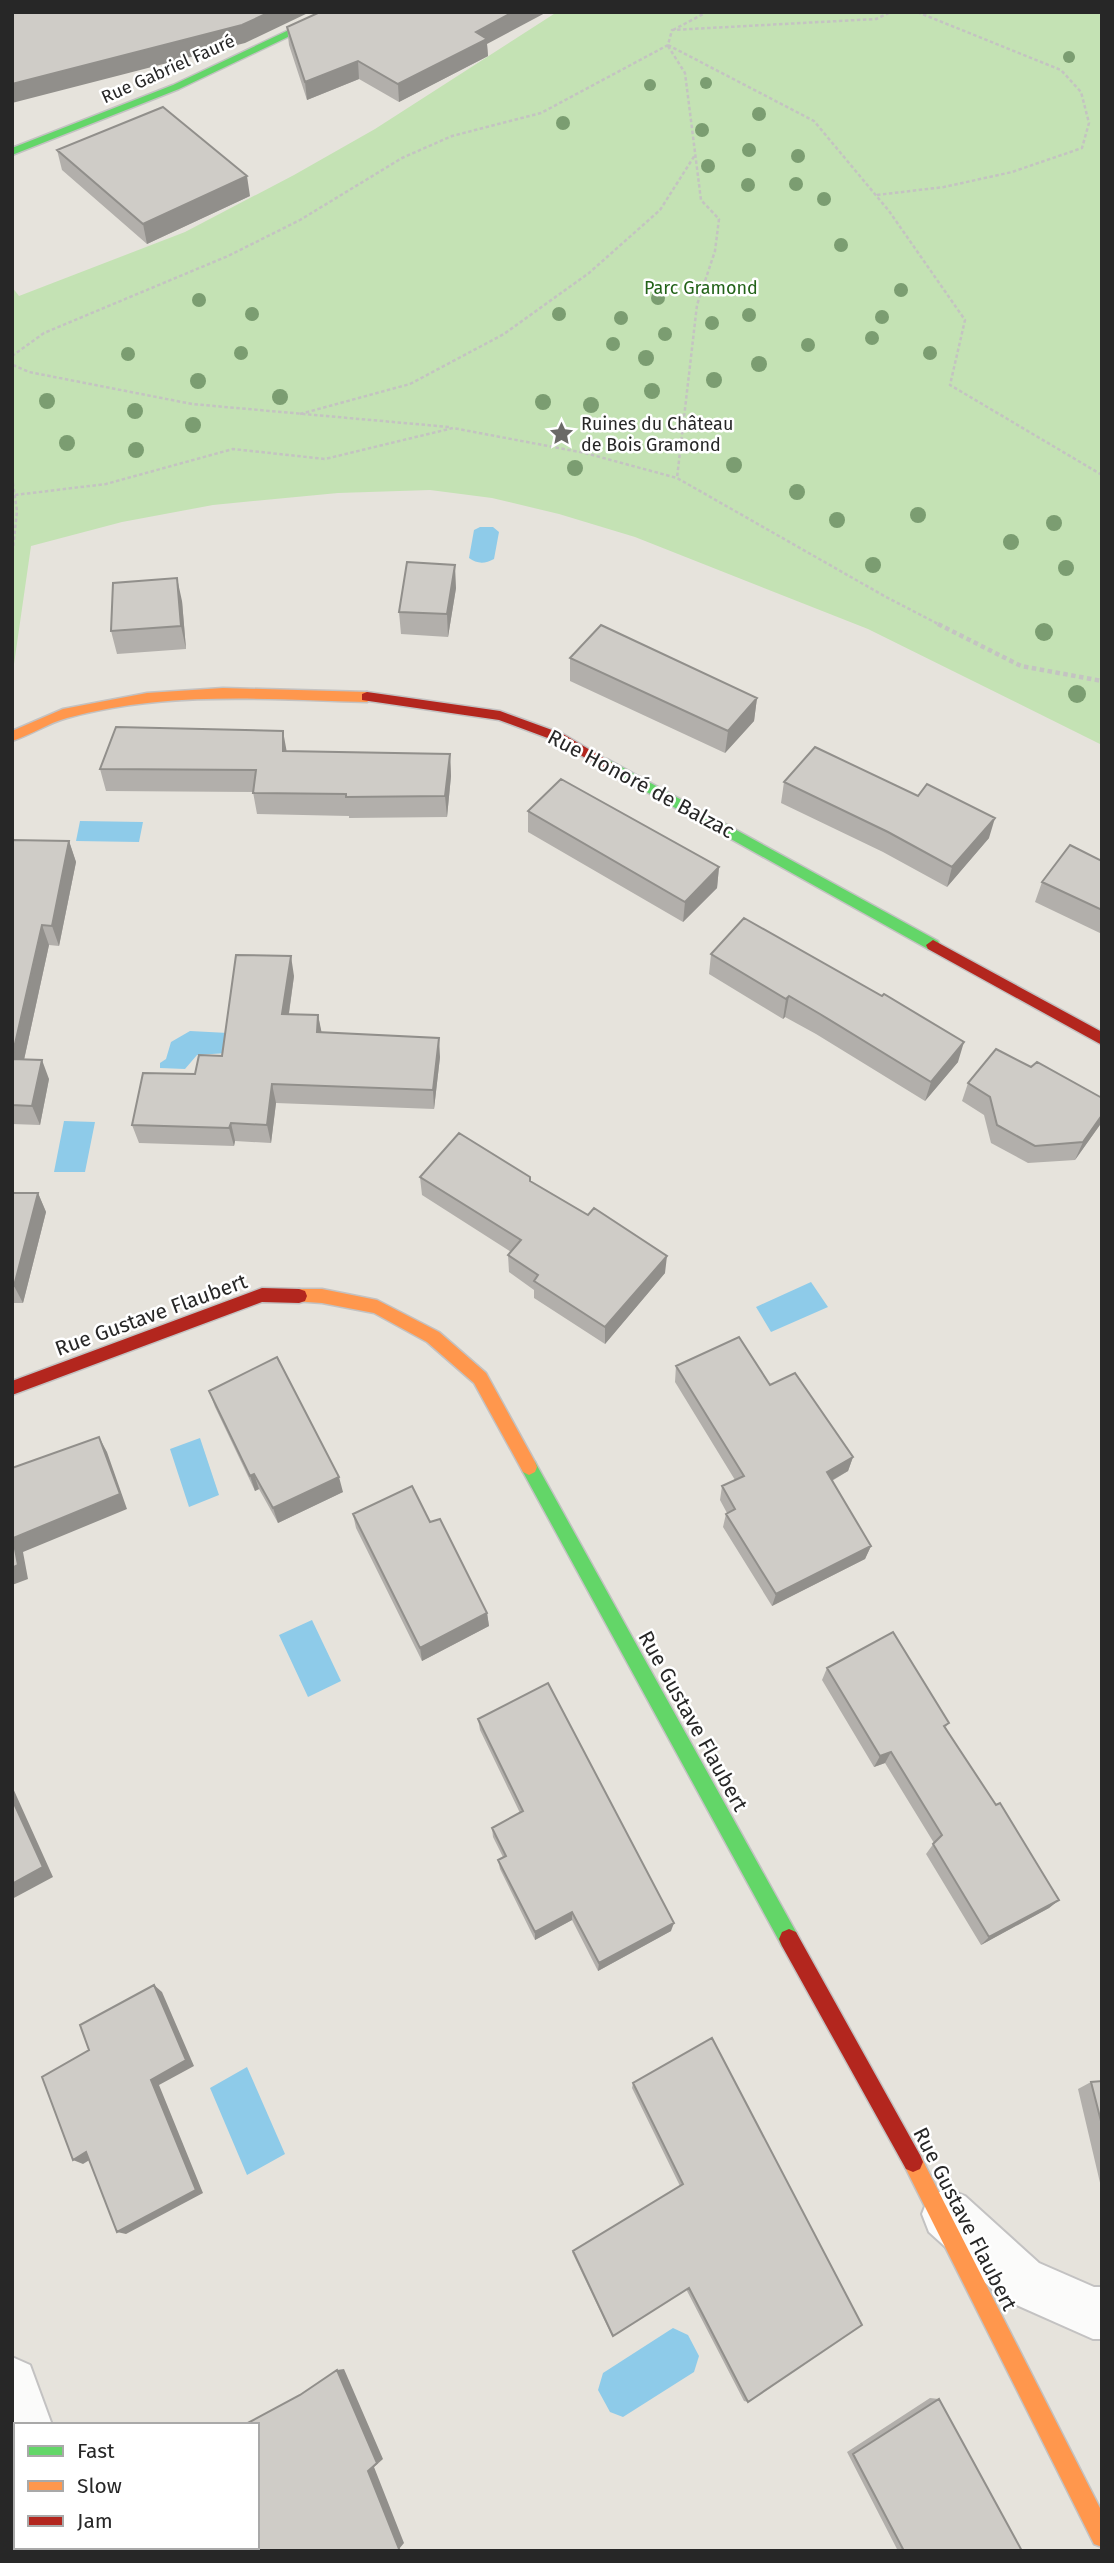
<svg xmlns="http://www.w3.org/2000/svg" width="1114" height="2563" font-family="'Fira Sans',sans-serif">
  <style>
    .green { fill: #c4e2b4 }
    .water { fill: #8ecbe9 }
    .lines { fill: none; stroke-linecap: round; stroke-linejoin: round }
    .street-casing { stroke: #c3c2c2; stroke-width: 4 }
    .fast-casing { stroke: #c3c2c2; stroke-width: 3 }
    .slow-casing { stroke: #c3c2c2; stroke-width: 3 }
    .jam-casing { stroke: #c3c2c2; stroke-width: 3 }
    .path-far1 { stroke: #c4c3c2; stroke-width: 2.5; stroke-dasharray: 3.5 2.5; stroke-linecap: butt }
    .path { stroke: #c4c3c2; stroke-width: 4.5; stroke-dasharray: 4.5 3.5; stroke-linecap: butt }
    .street { fill: #fbfbfa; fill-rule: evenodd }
    .fast { fill: #63d668; fill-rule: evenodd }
    .slow { fill: #ff974d; fill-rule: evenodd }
    .jam { fill: #b3261e; fill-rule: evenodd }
    .tree { fill: #7b9d71 }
    .wall { fill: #b2afab }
    .shaded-wall { fill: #918f8b }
    .building { fill: #cfccc7; stroke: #918f8b; stroke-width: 2 }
    .labels { text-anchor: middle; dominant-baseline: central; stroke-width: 5; stroke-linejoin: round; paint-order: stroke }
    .far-street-label { font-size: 18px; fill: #272727; stroke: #fff }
    .far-park-label { font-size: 18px; fill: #236319; stroke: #fff }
    .far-poi-label { font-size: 18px; fill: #272727; stroke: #fff; text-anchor: start }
    .street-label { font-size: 21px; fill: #272727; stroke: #fff }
  </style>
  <rect width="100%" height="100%" fill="#e6e3dc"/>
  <!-- green -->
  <path class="green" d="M557,12H1102V745L868,629L635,537L559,514L492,498L430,490L338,493L213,505L122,522L31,546L12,678V287L19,296L185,232L294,175L375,129Z"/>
  <!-- water -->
  <path class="water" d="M480,527H493L499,532L494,559C485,564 477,564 469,558L474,530Z
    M80,821L143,822L139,842L76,841Z
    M190,1031L228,1033L227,1053L197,1055L185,1069L160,1068V1063L166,1059L171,1042Z
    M64,1121L95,1122L85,1172H54Z
    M811,1282L828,1307L771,1332L756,1307Z
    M200,1438L219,1495L189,1507L170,1449Z
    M312,1620L341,1681L308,1697L279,1635Z
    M247,2067L285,2154L247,2175L210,2088Z
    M673,2328L688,2335L699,2356L694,2372L623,2417L610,2412L598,2390L603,2373Z"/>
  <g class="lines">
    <defs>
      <path id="street" d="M947,2189L965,2196L1039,2263L1094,2287H1102V2339H1093L1003,2299L929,2232L922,2214L929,2196Z
        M12,2357L30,2365L52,2425H16V2447L12,2446Z
        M41,2547H95L96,2551H42Z"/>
      <path id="fast" d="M327,12H340L179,89L12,155V148L173,85Z
        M607,759L938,941L940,945L938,949H928L602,767L600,764Z
        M529,1459L535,1462L796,1932L799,1939L796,1946L789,1949L782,1946L523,1472L521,1467L523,1462Z"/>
      <path id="slow" d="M223,688L367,692L373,697L367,702C267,699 164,691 67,718C48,723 31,735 12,741V731L63,709L147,693Z
        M299,1289H322L377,1300L439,1332L486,1373L535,1462L537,1467L535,1472L529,1475L523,1472L474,1383L427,1342L374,1313L322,1303L293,1301L291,1296L293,1291Z
        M913,2152L920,2155L1102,2512V2547L1094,2544L906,2169L903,2162L906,2155Z"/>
      <path id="jam" d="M367,692L500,711L563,734L614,764L612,767H602L553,740L499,720L362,700V694Z
        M933,940L1102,1032V1045L928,949L926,945Z
        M262,1288L299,1289L305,1291L307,1296L305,1301L299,1303L262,1302L12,1395V1381Z
        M789,1929L796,1932L920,2155L923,2162L920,2169L913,2172L906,2169L782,1946L779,1939L782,1932Z"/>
    </defs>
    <!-- street casing -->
    <use href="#street" class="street-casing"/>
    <!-- fast casing -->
    <use href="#fast" class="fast-casing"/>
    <!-- slow casing -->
    <use href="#slow" class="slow-casing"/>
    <!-- jam casing -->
    <use href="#jam" class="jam-casing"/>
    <!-- path-far1 -->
    <path class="path-far1" d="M673,30L707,12
      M668,45L814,121L889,211L965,320L950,385L1102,475
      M668,46L685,73L701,200L719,219L715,251L697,305L677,478
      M877,195L944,187L1012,172L1082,148L1089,123L1081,92L1061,70L917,12
      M12,356L44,333L228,256L300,220L402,158L452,136L541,113L668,45L672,30L876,19L891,12
      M13,365L29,372L192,404L449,427
      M300,414L410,384L504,334L589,273L660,210L695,155
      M12,477L17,511L12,558
      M15,495L106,484L233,449L325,459L453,428L585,453L677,478L886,597L942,626"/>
    <!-- path -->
    <path class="path" d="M938,624L1021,666L1102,681"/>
    <!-- street -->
    <use href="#street" class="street"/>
    <!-- fast -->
    <use href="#fast" class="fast"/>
    <!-- slow -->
    <use href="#slow" class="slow"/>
    <!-- jam -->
    <use href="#jam" class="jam"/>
  </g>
  <!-- trees -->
  <g class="tree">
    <circle cx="1069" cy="57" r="6"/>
    <circle cx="706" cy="83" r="6"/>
    <circle cx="650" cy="85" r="6"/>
    <circle cx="759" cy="114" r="7"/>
    <circle cx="563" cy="123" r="7"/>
    <circle cx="702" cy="130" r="7"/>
    <circle cx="749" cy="150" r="7"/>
    <circle cx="798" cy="156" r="7"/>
    <circle cx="708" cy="166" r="7"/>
    <circle cx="796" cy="184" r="7"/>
    <circle cx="748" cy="185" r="7"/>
    <circle cx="824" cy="199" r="7"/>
    <circle cx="841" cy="245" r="7"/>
    <circle cx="901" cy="290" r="7"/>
    <circle cx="658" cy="298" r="7"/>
    <circle cx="199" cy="300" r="7"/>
    <circle cx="252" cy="314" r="7"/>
    <circle cx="559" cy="314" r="7"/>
    <circle cx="749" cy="315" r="7"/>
    <circle cx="882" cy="317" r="7"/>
    <circle cx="621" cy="318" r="7"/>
    <circle cx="712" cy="323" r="7"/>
    <circle cx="665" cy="334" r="7"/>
    <circle cx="872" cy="338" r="7"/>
    <circle cx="613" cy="344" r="7"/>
    <circle cx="808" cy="345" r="7"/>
    <circle cx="241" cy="353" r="7"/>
    <circle cx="930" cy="353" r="7"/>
    <circle cx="128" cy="354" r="7"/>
    <circle cx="646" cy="358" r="8"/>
    <circle cx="759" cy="364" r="8"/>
    <circle cx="714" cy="380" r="8"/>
    <circle cx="198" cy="381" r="8"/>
    <circle cx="652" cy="391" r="8"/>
    <circle cx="280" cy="397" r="8"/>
    <circle cx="47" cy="401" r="8"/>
    <circle cx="543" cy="402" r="8"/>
    <circle cx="591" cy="405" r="8"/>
    <circle cx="135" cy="411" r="8"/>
    <circle cx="193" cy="425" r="8"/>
    <circle cx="67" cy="443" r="8"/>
    <circle cx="136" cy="450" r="8"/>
    <circle cx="734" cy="465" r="8"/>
    <circle cx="575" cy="468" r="8"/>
    <circle cx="797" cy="492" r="8"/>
    <circle cx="918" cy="515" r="8"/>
    <circle cx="837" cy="520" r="8"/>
    <circle cx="1054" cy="523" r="8"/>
    <circle cx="1011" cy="542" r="8"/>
    <circle cx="873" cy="565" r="8"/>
    <circle cx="1066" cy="568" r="8"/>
    <circle cx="1044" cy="632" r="9"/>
    <circle cx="1077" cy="694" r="9"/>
  </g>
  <!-- wall -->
  <path class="wall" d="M287,27L487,44L488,56L399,102L359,79L307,100L289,45Z
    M57,150L250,196L147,244L62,170Z
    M456,588L448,637L401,634L399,612Z
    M182,601L186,649L117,654L111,631Z
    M570,658L757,698L754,721L725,753L570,681Z
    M286,751L450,754L451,776L447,817L349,818V816L257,814L253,792L106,791L100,769Z
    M784,782L918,796L989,838L947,887L883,852L781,803Z
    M528,811L719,867L717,888L683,922L528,832Z
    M12,840L69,841L76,862L59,946L49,945L24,1060L49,1079L40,1125L12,1124Z
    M1102,861V934L1035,902L1042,882Z
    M711,954L958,1062L925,1101L816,1034L785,1017L783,1019L709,974Z
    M294,976L289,1014L318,1015L321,1032L440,1057L434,1109L276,1103L271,1143L235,1141L234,1146L139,1143L132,1125L195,1074L222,1056Z
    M968,1083L1102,1122L1075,1160L1028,1163L991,1143L984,1115L962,1101Z
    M420,1177L530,1181L588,1215L665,1273L605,1344L534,1298V1290L509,1272L508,1255L511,1252L422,1195Z
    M12,1193H38L46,1212L23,1303H12Z
    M676,1366L770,1385L853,1457L848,1471L832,1481L871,1546L865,1559L772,1606L723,1527L726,1514L727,1513L720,1500L722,1486L735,1480L675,1382Z
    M209,1391L343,1492L278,1523L259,1489L255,1491L215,1407Z
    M353,1514L430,1522L487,1613L489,1626L422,1661L356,1528Z
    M827,1668L949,1723L945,1728L1059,1900L1049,1908L981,1945L926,1854L934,1843L885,1763L874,1767L822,1680Z
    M478,1719L671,1931L598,1971L572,1920L535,1940L500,1869L498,1860L503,1857L493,1837L492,1828L520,1813L480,1730Z
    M712,2038L748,2402L744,2401L686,2289L612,2336L572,2252L573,2251L680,2186L632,2088L633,2083Z
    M1102,2081L1101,2187L1078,2089L1091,2082Z
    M930,2398L939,2399L1022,2551H898L847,2452Z"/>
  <!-- shaded-wall -->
  <path class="shaded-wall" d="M270,12H310L245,43L12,103V84Z
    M513,12H547L487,44L488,56L399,102L398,84L476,32Z
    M358,61L359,79L307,100L305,82Z
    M247,176L250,196L147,244L143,224Z
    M455,565L456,588L448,637L447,614Z
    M177,578L182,601L186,649L181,626Z
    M757,698L754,721L725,753L728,731Z
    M283,731L287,753L283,751Z
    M450,754L451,776L447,817L445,796Z
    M995,818L989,838L947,887L952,867Z
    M69,841L76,862L59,946L52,926Z
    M719,867L717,888L683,922L685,902Z
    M42,925L49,945L20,1078L12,1060V1057Z
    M291,956L294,976L286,1033L282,1014Z
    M789,996L785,1017L783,1019L786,999Z
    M318,1015L322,1034L317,1032Z
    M439,1038L440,1057L434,1109L433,1090Z
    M964,1042L958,1062L925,1101L931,1082Z
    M42,1060L49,1079L40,1125L32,1106Z
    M272,1084L276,1103L271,1143L267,1125Z
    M1102,1115V1122L1075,1160L1083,1142Z
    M231,1123L235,1141L234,1146L229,1128Z
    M38,1193L46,1212L23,1303L14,1286Z
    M667,1256L665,1273L605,1344V1327Z
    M99,1437L107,1452L127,1509L23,1552L28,1579L12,1585L13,1538Z
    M853,1457L848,1471L822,1486L827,1472Z
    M254,1474L259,1489L255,1491L250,1476Z
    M339,1477L343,1492L278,1523L273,1508Z
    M871,1546L865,1559L772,1606L776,1594Z
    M487,1613L489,1626L422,1661L420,1648Z
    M891,1752L885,1763L874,1767L880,1756Z
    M12,1786L53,1877L12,1899Z
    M1059,1900L1049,1908L981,1945L989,1937Z
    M572,1912V1920L535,1940V1932Z
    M674,1923L671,1931L598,1971L599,1963Z
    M154,1985L162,1992L194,2066L159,2085L203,2193L126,2234L117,2232L151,2080Z
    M86,2152L96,2156L83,2164L73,2160Z
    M344,2369L383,2459L374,2467L404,2543L399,2549L368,2471L337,2370Z"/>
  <!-- building -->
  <path class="building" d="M12,12H270L242,25L12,84Z
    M320,12H513L476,32L487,39L398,84L358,61L305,82L287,27Z
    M163,107L247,176L143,224L57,150Z
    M407,562L455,565L447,614L399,612Z
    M177,578L181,626L111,631L113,583Z
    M601,625L757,698L728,731L570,658Z
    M116,727L283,731V751L450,754L445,796L346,797V794L253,793L256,770L100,769Z
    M815,747L918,796L927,784L995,818L952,867L888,832L784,782Z
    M561,779L719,867L685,902L528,811Z
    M12,840L69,841L52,926L42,925L12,1057Z
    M1070,845L1102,861V910L1042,882Z
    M744,918L882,996L884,994L964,1042L931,1082L820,1014L789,996L786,999L711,954Z
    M236,955L291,956L282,1014L318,1015L317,1032L439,1038L433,1090L272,1084L267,1125L231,1123L229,1128L132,1125L143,1073L195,1074L199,1055L222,1056Z
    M996,1049L1031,1067L1037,1062L1102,1098V1115L1083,1142L1035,1146L997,1125L990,1097L968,1083Z
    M12,1059L42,1060L32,1106L12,1105Z
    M459,1133L530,1177V1181L588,1215L594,1208L667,1256L605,1327L534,1281L538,1275L508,1255L521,1240L420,1177Z
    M12,1193H38L14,1286H12Z
    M739,1337L770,1385L795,1373L853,1457L827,1472L871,1546L776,1594L726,1514L735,1509L722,1486L744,1476L676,1366Z
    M277,1357L339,1477L273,1508L254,1474L250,1476L209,1391Z
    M99,1437L120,1494L13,1538L18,1565L12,1568V1468Z
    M412,1486L430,1522L440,1519L487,1613L420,1648L353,1514Z
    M893,1632L949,1723L944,1726L996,1805L1000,1803L1059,1900L989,1937L933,1844L942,1835L891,1752L880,1756L827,1668Z
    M548,1683L674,1923L599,1963L572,1912L535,1932L498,1860L506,1856L492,1828L523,1811L478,1719Z
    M12,1799L43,1867L12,1884Z
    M154,1985L186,2060L151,2080L196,2190L117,2232L86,2152L73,2160L42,2077L89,2050L80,2025Z
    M712,2038L862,2325L748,2402L689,2288L613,2336L573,2251L683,2184L633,2083Z
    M1102,2081V2125L1091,2082Z
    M337,2370L377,2463L368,2471L399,2549L396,2551H217L216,2547H257V2425H244L300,2395Z
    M939,2399L1022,2551H904L853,2454Z"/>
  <!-- icons -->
  <defs>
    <symbol id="sight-bare" viewBox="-9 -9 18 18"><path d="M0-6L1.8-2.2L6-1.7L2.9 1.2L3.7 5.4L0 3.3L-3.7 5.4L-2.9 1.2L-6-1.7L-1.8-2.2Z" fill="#6a6966" stroke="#fff" stroke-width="2.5" paint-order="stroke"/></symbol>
  </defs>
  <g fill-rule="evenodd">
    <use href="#sight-bare" x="544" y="416" width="35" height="35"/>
  </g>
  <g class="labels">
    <!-- far-street labels -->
    <g class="far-street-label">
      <text transform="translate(168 69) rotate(-24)">Rue Gabriel Fauré</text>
    </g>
    <!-- far-park labels -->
    <g class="far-park-label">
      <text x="701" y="288">Parc Gramond</text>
    </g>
    <!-- far-poi labels -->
    <g class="far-poi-label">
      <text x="581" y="424">Ruines du Château<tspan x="581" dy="21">de Bois Gramond</tspan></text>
    </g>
    <!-- street labels -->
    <g class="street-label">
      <text transform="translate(641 784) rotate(28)">Rue Honoré de Balzac</text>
      <text transform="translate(151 1315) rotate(-20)">Rue Gustave Flaubert</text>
      <text transform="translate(693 1721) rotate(61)">Rue Gustave Flaubert</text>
      <text transform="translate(965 2219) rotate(63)">Rue Gustave Flaubert</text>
    </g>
  </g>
  <!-- border -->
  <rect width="1114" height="2563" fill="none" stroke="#272727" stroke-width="28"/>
  <!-- legend -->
  <rect x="14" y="2423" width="245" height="126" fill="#ffffff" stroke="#a9a9a9" stroke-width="2"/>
  <rect x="28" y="2446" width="35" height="10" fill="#63d668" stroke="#a9a9a9" stroke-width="2"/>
  <text x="77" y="2458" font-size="21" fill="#272727">Fast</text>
  <rect x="28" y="2481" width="35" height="10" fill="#ff974d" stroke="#a9a9a9" stroke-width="2"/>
  <text x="77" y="2493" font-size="21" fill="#272727">Slow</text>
  <rect x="28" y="2516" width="35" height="10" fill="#b3261e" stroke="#a9a9a9" stroke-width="2"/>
  <text x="77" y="2528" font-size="21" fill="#272727">Jam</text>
</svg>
